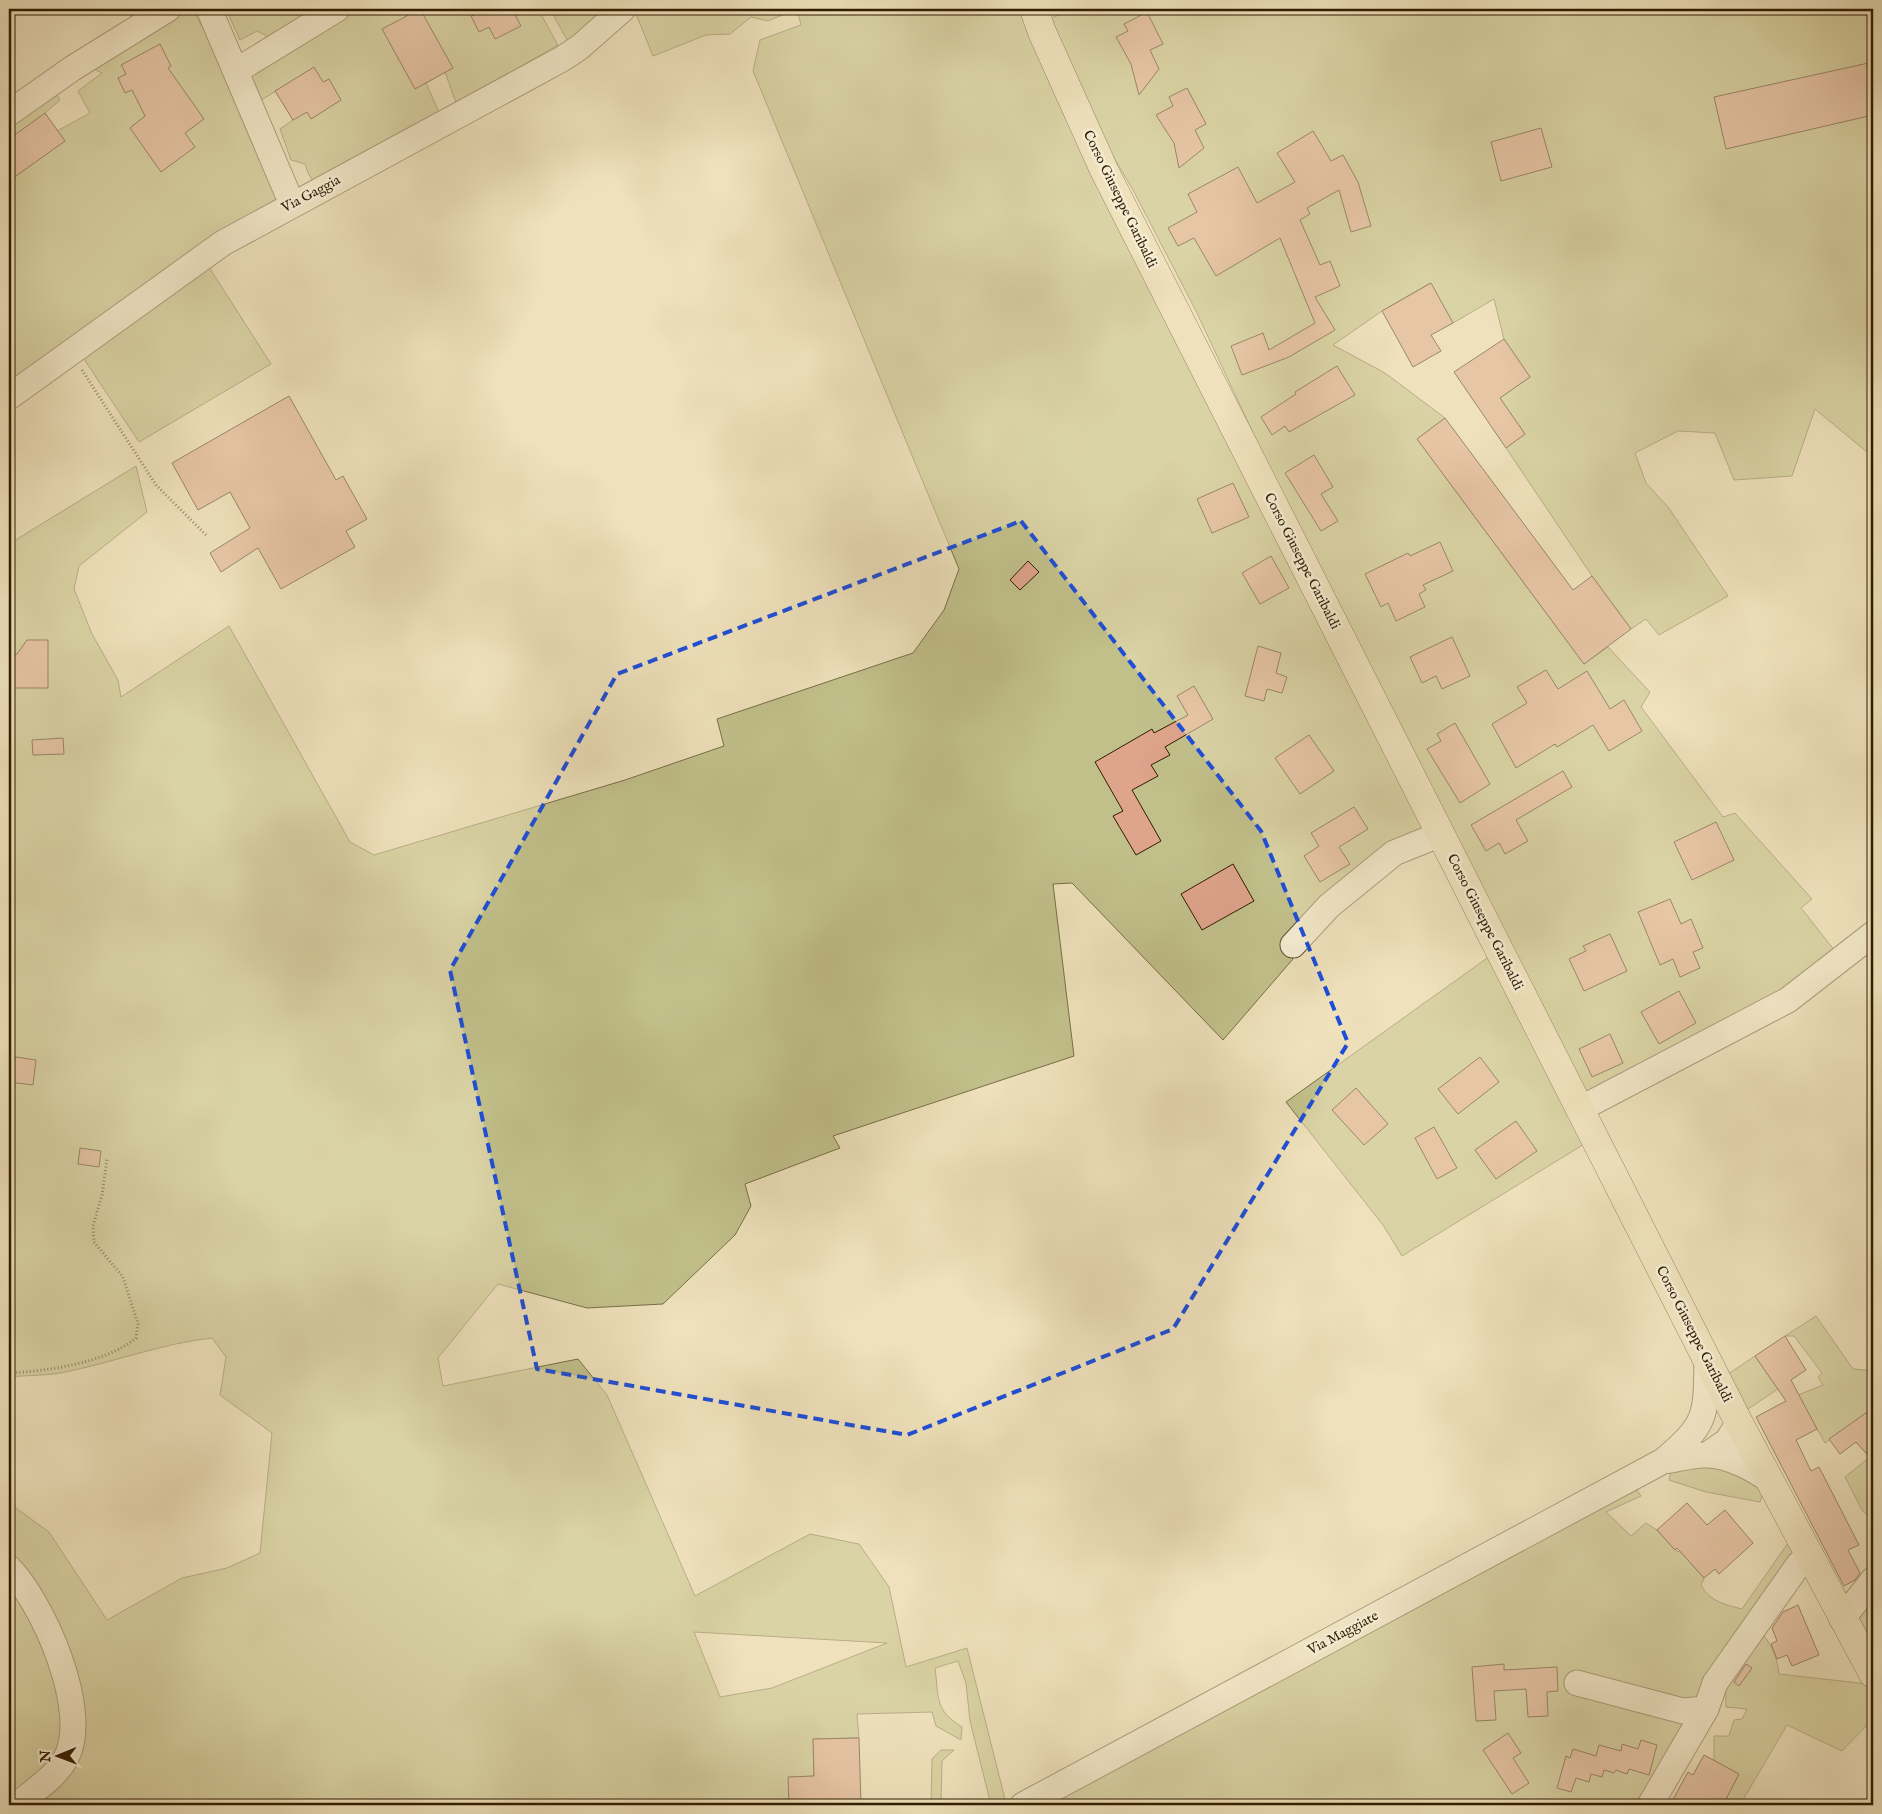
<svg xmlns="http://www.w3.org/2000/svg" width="1882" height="1814" font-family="'IM FELL English',serif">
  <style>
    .green { fill: #c1c08b; stroke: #796e46; fill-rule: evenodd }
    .building { fill: #dea48c; stroke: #311c00 }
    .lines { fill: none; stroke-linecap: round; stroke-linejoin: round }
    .minor-casing { stroke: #604d2f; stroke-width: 27 }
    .major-casing { stroke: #311c00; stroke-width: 29 }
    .path { stroke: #311c00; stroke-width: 3; stroke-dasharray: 1 2.5; stroke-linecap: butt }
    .minor { stroke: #f4ecd3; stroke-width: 25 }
    .major { stroke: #eee1bb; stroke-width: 28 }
    .marked { fill: none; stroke: #1d4ed8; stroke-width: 4; stroke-dasharray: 10 6; stroke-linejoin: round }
    .labels { text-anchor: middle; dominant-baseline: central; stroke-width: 5; stroke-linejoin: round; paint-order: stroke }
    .street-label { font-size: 14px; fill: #311c00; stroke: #f4ecd3 }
  </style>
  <rect width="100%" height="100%" fill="#eee1bb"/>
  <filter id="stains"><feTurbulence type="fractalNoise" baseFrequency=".004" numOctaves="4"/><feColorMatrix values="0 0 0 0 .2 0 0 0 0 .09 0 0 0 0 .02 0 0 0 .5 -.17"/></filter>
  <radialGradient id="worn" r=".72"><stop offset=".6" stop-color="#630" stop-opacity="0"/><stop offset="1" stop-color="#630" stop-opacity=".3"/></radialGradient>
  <!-- green -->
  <path class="green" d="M179,9H193L233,87L281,201L9,382V119L53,89L60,100L45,113L57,131L90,113L78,91L102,73L92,68Z
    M226,9H327L270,43L265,35L257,31L240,40Z
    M350,9H538L558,45L456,103L445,72L426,83L441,117L313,181L308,173L305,164L291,160L280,129L293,120L276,91L258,102L244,72Z
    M550,9H609L581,32L567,40Z
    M634,9H1019L1050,84L1426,834L1283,947L1293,959L1223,1040L1072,883L1053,884L1074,1056L833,1136L840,1148L745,1184L751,1206L735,1235L663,1304L587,1308L498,1284L438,1358L443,1386L578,1359L607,1395L695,1596L810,1534L859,1544L889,1587L906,1667L967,1648L1006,1803L991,1805L970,1721L966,1683L958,1661L935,1668C939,1697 934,1710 962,1727L961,1740L936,1726L932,1712L857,1714L859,1738L813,1739L814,1776L789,1777V1805H23L81,1737L9,1562V1503L49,1532L107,1620L182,1578L227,1568L260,1553L272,1433L220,1395L226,1357L212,1338C164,1343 118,1361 70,1371C50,1376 29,1375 9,1377V1000L12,993L9,991V544L136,466L147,512L79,566L74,589L92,634L118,680L121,697L229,626L350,842L374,855L625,780L724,746L717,719L913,653L944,610L959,569L753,71L760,40L801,25L797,9L768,21L751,17L730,34L706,35L653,56ZM694,1632L887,1643L772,1688L720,1697Z
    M1076,9H1873V457L1815,409L1792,476L1734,480L1715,433L1678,431L1635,453L1646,483L1668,507L1728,596L1659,635L1646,619L1631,629L1592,576L1506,448L1525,434L1500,398L1530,377L1504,339L1494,299L1453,323L1430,283L1382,311L1333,345L1385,373L1445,418L1417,439L1584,664L1608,647L1650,692L1641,707L1723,817L1735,813L1812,899L1801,908L1839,956L1781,996L1585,1098L1328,593L1196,311L1133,190L1085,108L1051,18Z
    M207,264L271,364L139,442L80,353Z
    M1490,956L1586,1143L1402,1256L1383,1225L1286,1102Z
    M1816,1316L1853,1369L1873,1371V1408L1825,1443L1798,1395L1823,1385L1818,1377L1822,1373L1794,1336H1785Z
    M1755,1356L1778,1389L1748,1409L1725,1376Z
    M1870,1457L1873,1461V1521L1862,1510L1845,1477Z
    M1718,1461L1764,1489L1760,1502L1706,1492L1669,1480L1671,1471Z
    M1637,1490L1641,1496L1606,1512L1631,1536L1646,1523L1657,1530L1675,1550L1682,1553L1704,1578L1701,1585C1709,1601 1726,1605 1742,1609L1788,1543L1797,1558L1644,1805H1046L1389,1618Z
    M9,1574L47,1633L67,1724L53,1758L9,1797Z
    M1873,1589V1655L1855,1623Z
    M1759,1629C1771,1644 1777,1655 1779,1674L1868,1684L1873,1699V1719L1842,1751L1787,1725L1740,1805H1723L1739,1774L1714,1761V1736H1729L1734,1720L1742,1719L1747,1709L1726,1707L1725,1676Z
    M941,1750H954L942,1761L941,1805H931L932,1759Z"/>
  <!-- building -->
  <path class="building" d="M420,9L453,68L415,89L382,29Z
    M477,9H512L521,26L495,39L489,27L479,32L471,16L479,13Z
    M1147,12L1163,44L1150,50L1159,69L1139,95L1131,64L1116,37L1128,31L1124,24Z
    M160,44L171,66L168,68L204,119L185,133L195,147L161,172L130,128L145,116L132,90L125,93L118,78L126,74L121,65Z
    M1873,62V115L1726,149L1714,97Z
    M314,67L323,82L329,79L341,100L311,119L307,112L293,120L275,91Z
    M1187,88L1206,124L1195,130L1204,148L1179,168L1174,143L1156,115L1173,106L1169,97Z
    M45,113L65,141L9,181V139Z
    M1541,128L1552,167L1501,181L1491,142Z
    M1313,131L1331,161L1343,155L1358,182L1371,226L1351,232L1339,190L1307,208L1310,214L1300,220L1320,265L1330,261L1340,286L1315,297L1335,330L1289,357L1242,375L1231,346L1263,333L1269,350L1315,323L1280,238L1216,276L1194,238L1178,246L1168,228L1197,212L1188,194L1238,167L1257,203L1295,182L1277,153Z
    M1431,283L1453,323L1431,335L1441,351L1413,367L1382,311Z
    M1504,339L1530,377L1500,398L1525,434L1506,448L1454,372Z
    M1337,366L1355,395L1289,432L1285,426L1272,435L1261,417L1296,394L1295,392Z
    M289,396L336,480L343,476L367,519L346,531L355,547L281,589L258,548L221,572L210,553L250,528L230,492L198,510L172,463Z
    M1445,418L1573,590L1592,576L1631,629L1584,664L1417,439Z
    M1314,455L1333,487L1321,494L1338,521L1321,531L1285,473Z
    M1233,483L1249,517L1212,533L1197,499Z
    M1440,542L1453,571L1423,585L1426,590L1419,594L1425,607L1396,621L1388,603L1381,607L1365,574L1408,553L1410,556Z
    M1271,556L1289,588L1260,604L1242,573Z
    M1028,561L1039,572L1020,590L1010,580Z
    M1452,637L1470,676L1442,689L1436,676L1422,683L1410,657Z
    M27,640H48V688H9V657L17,654Z
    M1258,646L1281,653L1276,673L1287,677L1282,693L1267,689L1264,701L1245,696Z
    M1546,670L1558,689L1587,671L1610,709L1624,700L1642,731L1609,751L1593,725L1557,747L1555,744L1516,768L1492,724L1527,703L1517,687Z
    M1194,686L1213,719L1165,747L1170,755L1151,765L1158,776L1132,790L1161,841L1136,855L1113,816L1123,811L1095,762L1152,729L1154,733L1188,715L1177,696Z
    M1455,723L1490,784L1460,803L1427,749L1441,741L1437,734Z
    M1309,735L1334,771L1300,794L1275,758Z
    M63,738L64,754L33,755L32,740Z
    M1563,771L1572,787L1516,820L1528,841L1505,854L1499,843L1486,851L1471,825Z
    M1354,807L1368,829L1339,847L1350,864L1320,882L1304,856L1319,846L1311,833Z
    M1716,822L1734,860L1692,880L1674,842Z
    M1233,864L1254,901L1202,930L1181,894Z
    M1670,899L1681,924L1691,919L1703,948L1693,952L1700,968L1680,977L1673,959L1660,965L1638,912Z
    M1610,934L1627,971L1584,991L1569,959L1586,951L1583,946Z
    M1679,991L1696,1023L1659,1044L1641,1012Z
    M1610,1034L1623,1063L1592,1077L1579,1049Z
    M9,1056L36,1060L33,1085L9,1082Z
    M1480,1057L1499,1082L1458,1114L1438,1089Z
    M1356,1088L1388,1124L1364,1145L1332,1110Z
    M1516,1121L1537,1151L1496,1179L1475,1150Z
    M1434,1127L1457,1168L1437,1179L1415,1138Z
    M80,1148L101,1151L99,1167L78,1164Z
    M1785,1336L1806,1370L1791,1380L1817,1429L1796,1440L1811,1471L1819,1467L1859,1545L1848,1550L1860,1573L1855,1580L1844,1586L1756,1417L1786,1401L1755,1356Z
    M1873,1408V1461L1856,1442L1840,1454L1829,1439Z
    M1687,1503L1707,1525L1725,1510L1753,1543L1719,1574L1715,1569L1704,1578L1677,1548L1675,1550L1657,1530Z
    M1798,1605L1819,1655L1792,1666L1787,1655L1777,1659L1771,1644L1777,1641L1772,1628L1783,1612Z
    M1504,1664V1670L1557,1667L1558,1691L1547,1692L1548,1716L1528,1717L1526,1689L1494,1691L1496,1720L1476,1721L1472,1667Z
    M1746,1664L1752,1668L1739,1686L1734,1682Z
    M1508,1733L1521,1753L1513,1758L1529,1783L1512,1794L1483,1750Z
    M859,1738L861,1805H789L788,1777L814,1776L813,1739Z
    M1641,1740L1657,1745L1649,1775L1629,1769L1627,1774L1616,1770L1614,1773L1604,1770L1602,1777L1591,1774L1589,1782L1576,1778L1571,1792L1557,1788L1566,1756L1570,1758L1573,1749L1596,1756L1599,1745L1621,1751L1622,1744L1638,1749Z
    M1704,1755L1739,1774L1723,1805H1670L1688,1772L1693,1775Z"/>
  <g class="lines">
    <defs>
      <path id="minor" d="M209,9L292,204
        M236,71L337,9
        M9,113L73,68L168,9
        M9,397L223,243L562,59L580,47L623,9
        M1293,945L1329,906L1394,853L1441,834
        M1580,1109L1788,1000L1873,934
        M1707,1455L1727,1441L1739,1423
        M1663,1461C1677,1460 1693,1454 1707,1455C1727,1455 1753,1468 1769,1480
        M9,1568C43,1603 91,1711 66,1758C56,1777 33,1791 17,1805
        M1842,1619L1873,1580
        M1577,1683L1683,1711L1706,1709
        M1023,1805L1663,1461C1708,1423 1706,1416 1707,1359
        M1650,1805L1706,1709L1715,1683L1799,1564L1810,1557"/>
      <path id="major" d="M1034,9L1042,32L1104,170L1739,1423L1873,1674"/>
    </defs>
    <!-- minor casing -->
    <use href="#minor" class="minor-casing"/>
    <!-- major casing -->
    <use href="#major" class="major-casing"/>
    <!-- path -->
    <path class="path" d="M82,370L156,485L207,536
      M9,1373C48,1371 106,1363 136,1338L138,1324L123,1277L94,1242L93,1226L102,1195L107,1159"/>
    <!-- minor -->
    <use href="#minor" class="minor"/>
    <!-- major -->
    <use href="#major" class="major"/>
  </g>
  <!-- marked area -->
  <path d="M0 0H1882V1814H0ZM1021,521L1261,831L1348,1043L1173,1329L907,1435L537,1369L450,970L617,674Z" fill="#eee1bb" fill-opacity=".55" fill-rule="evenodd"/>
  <path class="marked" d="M1021,521L1261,831L1348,1043L1173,1329L907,1435L537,1369L450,970L617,674Z"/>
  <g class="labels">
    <!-- street labels -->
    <g class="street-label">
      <text transform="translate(311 194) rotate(-28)">Via Gaggia</text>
      <text transform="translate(1120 199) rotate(64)">Corso Giuseppe Garibaldi</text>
      <text transform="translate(1302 561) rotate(63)">Corso Giuseppe Garibaldi</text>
      <text transform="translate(1485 922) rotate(63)">Corso Giuseppe Garibaldi</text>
      <text transform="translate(1694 1334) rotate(63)">Corso Giuseppe Garibaldi</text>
      <text transform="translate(1343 1633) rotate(-28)">Via Maggiate</text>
    </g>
  </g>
  <!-- margin -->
  <rect width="1882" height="1814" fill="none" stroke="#eee1bb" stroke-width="30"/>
  <rect x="10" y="10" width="1862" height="1794" fill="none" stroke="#311c00" stroke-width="2.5"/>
  <rect x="15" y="15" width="1852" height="1784" fill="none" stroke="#311c00"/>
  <!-- north arrow -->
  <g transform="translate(58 1756) rotate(269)" stroke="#f4ecd3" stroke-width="4" paint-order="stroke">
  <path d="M0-4L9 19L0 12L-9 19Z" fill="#311c00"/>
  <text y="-8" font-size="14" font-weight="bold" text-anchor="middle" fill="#311c00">N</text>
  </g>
  <rect width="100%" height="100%" filter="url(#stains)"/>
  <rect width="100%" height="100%" fill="url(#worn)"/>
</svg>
